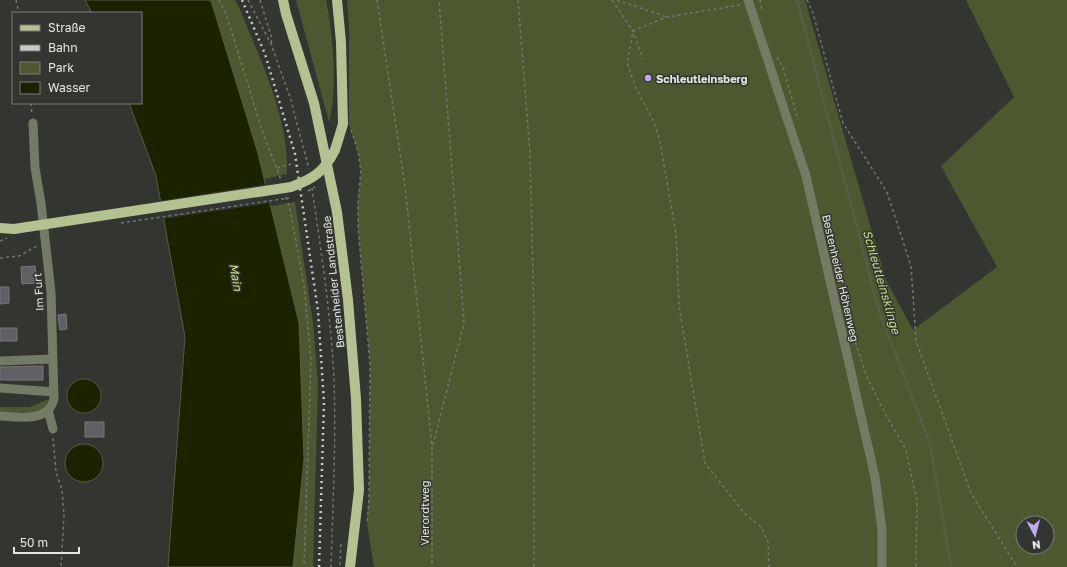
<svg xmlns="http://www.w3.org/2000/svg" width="1067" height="567" font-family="'Golos Text',sans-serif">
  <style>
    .green { fill: #4d5830; fill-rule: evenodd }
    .water { fill: #1a2200; stroke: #575c44 }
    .pier { fill: #333530 }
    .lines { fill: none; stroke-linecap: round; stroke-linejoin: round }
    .stream { stroke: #575c44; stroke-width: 2.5 }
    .building { fill: #605f64; stroke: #79777d }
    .path { stroke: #747671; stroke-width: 1.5; stroke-dasharray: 3 3; stroke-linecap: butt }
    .minor { stroke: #747b64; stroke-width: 9 }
    .major { stroke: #b4c292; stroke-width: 10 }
    .rail { stroke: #c9cac7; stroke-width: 2.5; stroke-dasharray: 2 4; stroke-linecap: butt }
    .path-bridge { stroke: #747671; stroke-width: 1.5; stroke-dasharray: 3 3; stroke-linecap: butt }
    .major-bridge { stroke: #b4c292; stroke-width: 10 }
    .poi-dot { fill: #c1a8f3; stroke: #333530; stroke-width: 1.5 }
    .labels { text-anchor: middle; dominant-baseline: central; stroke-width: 3; stroke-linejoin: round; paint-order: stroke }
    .poi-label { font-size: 11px; font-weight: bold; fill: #e4e5e2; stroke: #333530; text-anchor: start }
    .street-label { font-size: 11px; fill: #e4e5e2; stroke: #333530 }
    .water-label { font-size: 12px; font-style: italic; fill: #c8de8d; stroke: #333530 }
  </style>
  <rect width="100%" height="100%" fill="#333530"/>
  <!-- green -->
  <path class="green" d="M210,0H235L239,7C260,59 289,117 287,174L264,179L257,150Z
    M296,0H326C333,34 338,88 329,122Z
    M347,0H805L886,280L913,330L997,267L941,166L1014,97L966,0H1067V567H374L367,524L369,498L370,364L358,227V202L361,171L358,151L349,124V26ZM1023,523H1047V547H1023Z
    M295,202L313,323L318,383L313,567H293L304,459L271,206Z
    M49,399L44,409L35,413L0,412V407H30Z"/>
  <!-- water -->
  <path class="water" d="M85,0H210L212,4L257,150L299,323L304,459L293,567H168L185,337L156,176L129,103H141V13H92Z
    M67 396a17 17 0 1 1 34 0a17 17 0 1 1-34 0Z
    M65 463a19 19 0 1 1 38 0a19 19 0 1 1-38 0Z"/>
  <!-- pier -->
  <path class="pier" d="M267,184L272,203L162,219L158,201Z"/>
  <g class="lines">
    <!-- stream -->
    <path class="stream" d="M797,0L879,311L930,444L951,567"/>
  </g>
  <!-- building -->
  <path class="building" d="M35,266L37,283L22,284L21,267Z
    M0,287H9V303L0,304Z
    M66,314L67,329L60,330L58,315Z
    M0,328H17V341H0Z
    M43,366V380H0V367Z
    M85,422H104V437H85Z"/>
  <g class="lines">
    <!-- path -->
    <path class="path" d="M16,0L19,13
      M219,0L226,14L264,136L281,180
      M248,0L271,44L290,97L309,169
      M260,0L272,39L271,44
      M377,0L405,186L432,446V567
      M518,0L530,153L534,319V567
      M612,0L633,31L643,59
      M617,0L667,17
      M760,0L762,11
      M807,0L813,13L843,123L887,192L911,266L916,341L971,493L1017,567
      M740,5L667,17L633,31L627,63L636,88L653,120L660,141L676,234L679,305L705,463L745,514L761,527L768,542L769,567
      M777,57L783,67L798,120
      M31,103L32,115
      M351,130L358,151L361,171L358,202V227L370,364L369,498L367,524
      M277,168L291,164
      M312,188C321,251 331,315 334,379C336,441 333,504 331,567
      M286,197L290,209L304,285L311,360L304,567
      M0,241L7,238
      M0,258L19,256L37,246
      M850,325L866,375L883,410L906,450L917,501L916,567
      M53,438L56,472L62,490L64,515L61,567
      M433,445L464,323L439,0
      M340,565L341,541"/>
    <!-- minor -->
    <path class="minor" d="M748,0L806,176L875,477L882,530V567
      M0,361L52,359
      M0,388L54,392
      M48,410L53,429
      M0,416C19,417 48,423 54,399L51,292L41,203L35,168L33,123"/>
    <!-- major -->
    <path class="major" d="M283,0L286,14L314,103L337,212L348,300L356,399L359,490L350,567
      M335,150L343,124L341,42L337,0
      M0,228L14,229"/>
    <!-- rail -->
    <path class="rail" d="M242,0L265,54L295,154L318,311L324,402L319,567"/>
    <!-- path-bridge -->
    <path class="path-bridge" d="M308,191L315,187
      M121,223L289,198"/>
    <!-- major-bridge -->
    <path class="major-bridge" d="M14,229L291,187C313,179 324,172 335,150"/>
  </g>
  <!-- markers -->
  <circle class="poi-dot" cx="648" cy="78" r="4"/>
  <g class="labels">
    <!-- poi labels -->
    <g class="poi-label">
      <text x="656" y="78">Schleutleinsberg</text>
    </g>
    <!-- street labels -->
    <g class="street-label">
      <text transform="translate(841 278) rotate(77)">Bestenheider Höhenweg</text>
      <text transform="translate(333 282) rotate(-96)">Bestenheider Landstraße</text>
      <text transform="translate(38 292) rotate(-94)">Im Furt</text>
      <text transform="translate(424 513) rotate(-90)">Vierordtweg</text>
    </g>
    <!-- water labels -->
    <g class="water-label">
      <text transform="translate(236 277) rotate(80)">Main</text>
      <text transform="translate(882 282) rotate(74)">Schleutleinsklinge</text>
    </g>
  </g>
  <!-- legend -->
  <rect x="12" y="12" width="130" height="92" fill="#333530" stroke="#7a7b77"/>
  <rect x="20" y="25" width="20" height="6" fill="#b4c292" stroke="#7a7b77"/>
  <text x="48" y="32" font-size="12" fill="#e4e5e2">Straße</text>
  <rect x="20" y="45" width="20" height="6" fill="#c9cac7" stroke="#7a7b77"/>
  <text x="48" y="52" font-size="12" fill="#e4e5e2">Bahn</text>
  <rect x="20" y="62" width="20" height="12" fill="#4d5830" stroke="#7a7b77"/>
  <text x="48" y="72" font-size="12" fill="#e4e5e2">Park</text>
  <rect x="20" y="82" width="20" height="12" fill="#1a2200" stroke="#7a7b77"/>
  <text x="48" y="92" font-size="12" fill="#e4e5e2">Wasser</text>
  <!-- north arrow -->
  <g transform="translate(1035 535) rotate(173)"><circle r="19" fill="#333530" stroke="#7a7b77"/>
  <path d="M0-3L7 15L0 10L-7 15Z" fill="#c1a8f3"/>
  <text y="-6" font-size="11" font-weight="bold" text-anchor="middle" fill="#e4e5e2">N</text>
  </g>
  <!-- scale -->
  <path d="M14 547v6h65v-6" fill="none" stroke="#e4e5e2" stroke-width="2"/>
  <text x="20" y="547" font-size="12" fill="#e4e5e2" stroke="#333530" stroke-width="3" paint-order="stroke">50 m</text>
</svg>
